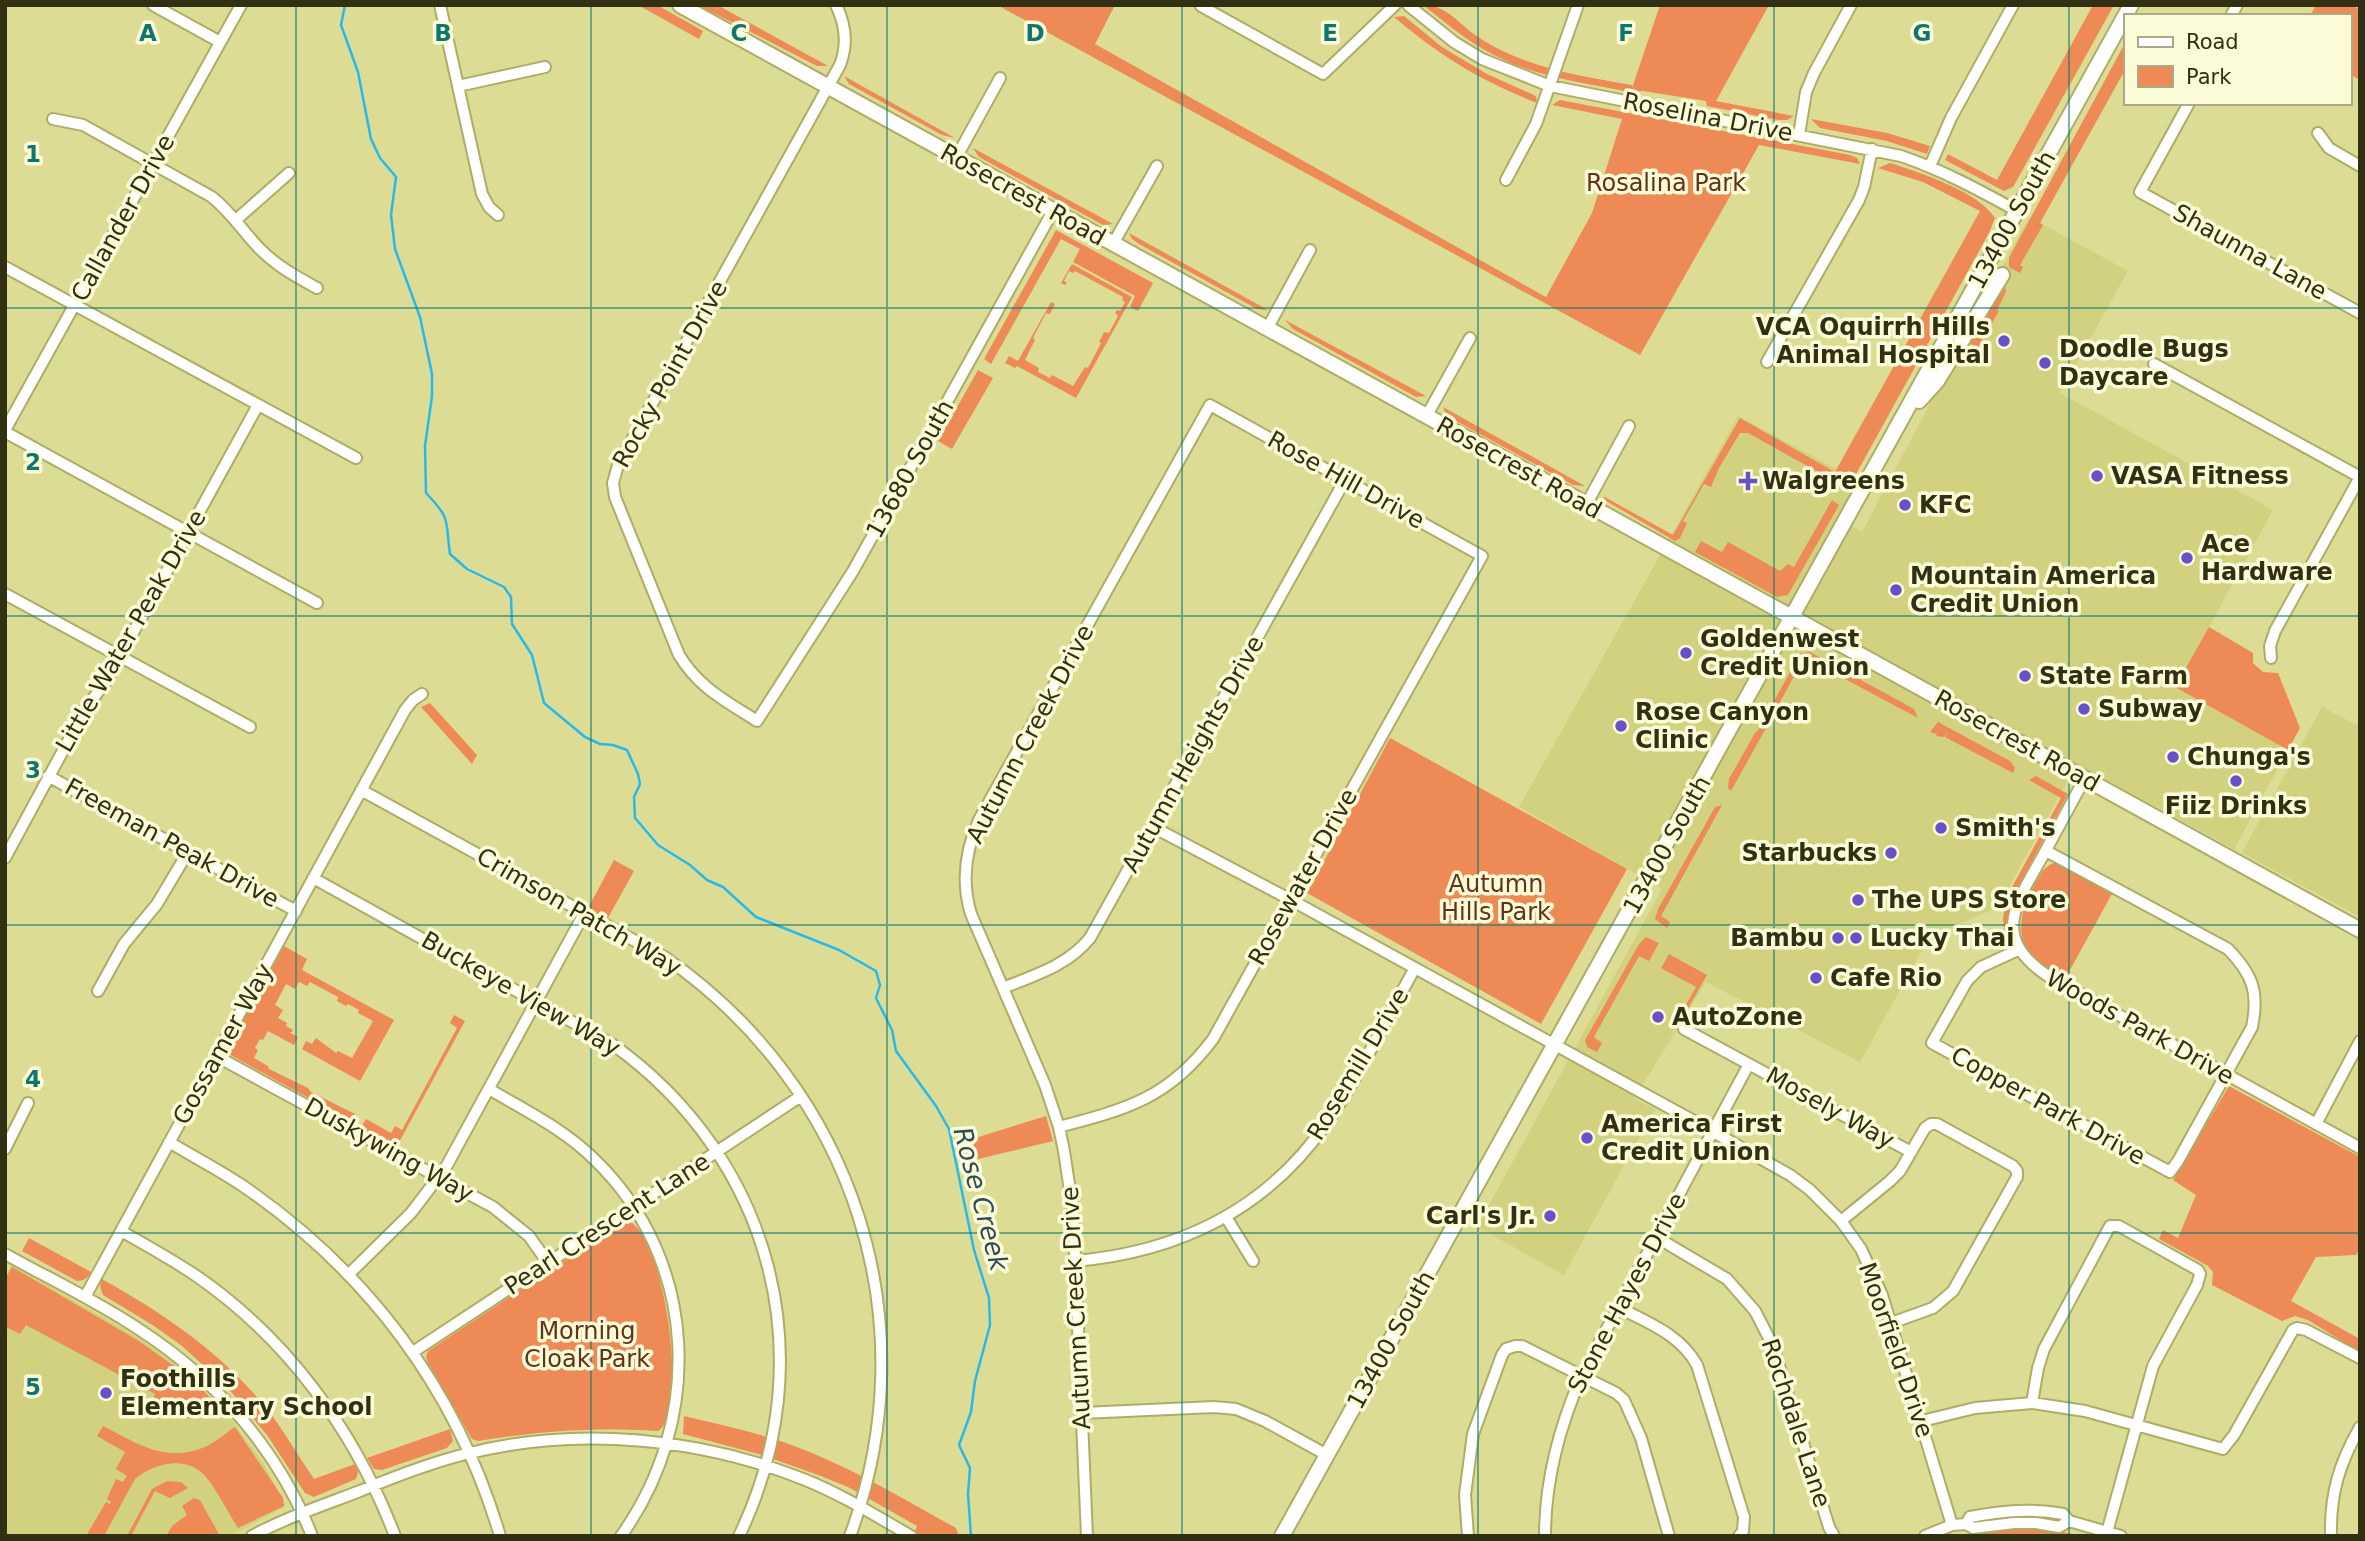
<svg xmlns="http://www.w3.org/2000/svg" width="2365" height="1541" font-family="'DejaVu Sans',sans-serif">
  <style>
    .built { fill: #d2d180 }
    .green { fill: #ed8a56 }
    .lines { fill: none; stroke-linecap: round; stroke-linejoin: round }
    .stream { stroke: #27b9eb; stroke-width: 2.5 }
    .minor-casing { stroke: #aead67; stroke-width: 14 }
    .major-casing { stroke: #aead67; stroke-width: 18 }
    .minor { stroke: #fff; stroke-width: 10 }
    .major { stroke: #fff; stroke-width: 14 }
    .grid { fill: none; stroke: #0f766e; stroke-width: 2; stroke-opacity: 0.55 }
    .poi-dot { fill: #6850c9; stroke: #fbfbd8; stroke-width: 2.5 }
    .labels { text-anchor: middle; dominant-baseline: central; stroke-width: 7; stroke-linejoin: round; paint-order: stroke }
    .street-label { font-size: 24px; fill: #313012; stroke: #fbfbd8 }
    .park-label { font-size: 24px; fill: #633218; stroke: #fbfbd8 }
    .poi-label { font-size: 24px; font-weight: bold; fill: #313012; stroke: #fbfbd8; text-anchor: start }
    .water-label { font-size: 26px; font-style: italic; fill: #2f4b58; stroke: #fbfbd8 }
    .grid-label { font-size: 23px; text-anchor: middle; font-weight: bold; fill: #0f766e; stroke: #fbfbd8; stroke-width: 7; stroke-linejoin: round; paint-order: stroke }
  </style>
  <rect width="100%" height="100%" fill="#dddc95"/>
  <!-- built -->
  <path class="built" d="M2029,217L2128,271L2060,393L2273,510L2176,687L2288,750L2234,849L2077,764L2005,894L2002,906L1930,936L1860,1062L1706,982L1634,1099L1655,1109L1564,1275L1477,1227L1662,889L1519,807L1738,416L1859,481L1837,518L1862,532Z
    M2322,707L2360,727V917L2242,853Z
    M12,1265L139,1338L184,1370L229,1417L264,1464L286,1506L230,1536H5V1277Z"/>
  <!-- green -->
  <path class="green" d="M638,5H657L703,31L699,39Z
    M698,5H718L716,10L719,6L828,66H817Z
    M997,5H1115L1095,44L1546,297L1592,213L1622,119L1552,105L1560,100L1850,155L1857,158L1860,164L1759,145L1640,355Z
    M1423,5C1448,5 1458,24 1478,37C1523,67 1579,76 1632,85V88L1660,5H1769L1716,101L1794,116L1787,120H1779L1707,106L1706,101L1643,91L1630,92C1585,83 1536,77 1494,55C1468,42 1446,23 1423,5Z
    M2093,5H2114L2013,187L2004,191L1945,160L1948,154L1997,180Z
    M2316,5H2352L2360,10V80L2349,74V16H2310Z
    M1404,16L1442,47L1487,74L1536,96L1537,103C1481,81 1440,56 1394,17Z
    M2125,43V70L2040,223L2043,225L2020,265L2023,267L2020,273L2009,267V258Z
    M844,76L955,138L942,135L849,84Z
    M1811,119L1887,133L1930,146L1927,154L1887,141L1820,128Z
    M973,148L1113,224L1103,225L979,157Z
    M1890,163C1919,172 1979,192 1995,218L1989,233L1850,485L1847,488L1748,433H1740L1719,468L1711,487L1704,484L1683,521L1687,523L1680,538L1675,541L1606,501L1603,496L1673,535L1740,418L1835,472L1980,211L1923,182L1878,168Z
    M1056,230L1153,283L1138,311L1130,307L1135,296L1073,262L1080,249L1061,239L991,364L984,359Z
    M1129,233L1268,310L1257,309L1139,244L1132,239Z
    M1072,264L1132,297L1076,398L1017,366L1015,368L1005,363L1009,356L1018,361L1051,302L1055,304L1050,314L1046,313L1033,338L1035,340L1025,360L1039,368L1038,372L1050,378L1052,375L1073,386L1085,367L1088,368L1101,343L1099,342L1104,332L1109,333L1118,316L1115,313L1117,310L1120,311L1125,302L1122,300L1123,297L1075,271L1073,273L1069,271L1064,281L1067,283L1065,285L1061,283Z
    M2000,284L2005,287L2006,292L1997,310L1999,311L1978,347L1966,342Z
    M1285,320L1426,396L1416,397L1293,329Z
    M978,370L993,378L952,449L938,441Z
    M1443,407L1585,486L1573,485L1447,416Z
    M1832,500L1839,505L1788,595L1777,597L1695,552L1701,541L1722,552L1728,542L1780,571L1788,564L1794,567Z
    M2209,627L2253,653V663L2263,672L2278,673L2300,728L2288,750L2175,687Z
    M1810,652L1914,709L1918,718L1817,664L1800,665L1773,715L1770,708L1801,653Z
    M430,703L477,755L472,764L421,707Z
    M1938,722L2010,761L2015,768L2013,773L1945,737L1949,731L1944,737L1936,736L1937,734L1930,732Z
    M1761,727L1766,728L1731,791L1728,788L1729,779L1755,733Z
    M1390,738L1627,869L1541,1024L1307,893Z
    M2036,776L2068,794L2012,898L2007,920L2010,944L2006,945L2003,919L2006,898L2061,798L2029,780Z
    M1722,805L1661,916L1670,922L1667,928L1655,919L1658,909L1715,807Z
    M614,860L634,871L608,918L588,908Z
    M2056,862L2113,892L2065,979C2056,974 2044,970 2036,962C2015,942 2019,913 2032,890C2040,876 2041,868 2056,862Z
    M1646,937L1659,943L1649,961L1639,956L1594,1037L1602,1043L1597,1052L1587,1047L1585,1040L1639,944Z
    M284,946L307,959L302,970L394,1020L360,1081L302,1049L306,1041L312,1044L316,1038L336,1053L338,1051L352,1058L373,1021L358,1013L359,1010L348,1004L346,1006L337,1001L338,997L310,982L307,986L299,982L295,989L286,984L275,1005L283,1010L278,1018L287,1023L286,1026L293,1030L292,1032H289L298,1037L294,1045L268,1031L263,1040L260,1039L255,1048L258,1050L254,1058L268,1066L269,1069L308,1088L311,1092L355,1114L351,1121L225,1052Z
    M1669,954L1707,975L1687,1010L1684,1008L1696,987L1661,968Z
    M454,1015L465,1021L397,1146L361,1127L366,1119L391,1133L395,1126L402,1130L457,1028L450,1023Z
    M2229,1086L2360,1157V1248L2356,1255L2316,1257L2291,1301L2360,1339V1352L2308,1320L2295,1316L2282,1321L2212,1285L2213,1272L2208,1266L2159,1239L2163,1230L2178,1238L2196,1195L2173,1180Z
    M1046,1116L1053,1141L978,1159L972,1139Z
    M626,1220C664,1229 690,1412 658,1431C595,1427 540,1431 478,1441L472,1439L428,1363L426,1357L428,1351Z
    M29,1238L91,1272C88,1278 83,1281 77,1281L22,1251Z
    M12,1267L139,1341L188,1376L220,1407C186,1426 184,1419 152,1402L155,1394L26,1325L20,1334L8,1328L5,1332V1279Z
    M102,1279C168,1316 231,1359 276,1421C289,1440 301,1460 314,1479L355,1464L358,1472L356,1479L314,1497L305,1493L267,1435L227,1387L182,1346L154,1326L103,1295L100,1286Z
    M684,1416C717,1424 751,1431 783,1442C844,1463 900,1497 956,1528L959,1536H913L917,1526L850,1488L821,1476L762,1455L683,1434Z
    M103,1426C138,1444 167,1464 207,1446C217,1441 226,1433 235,1427L283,1498L284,1506L238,1528C227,1511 218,1491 205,1476C187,1455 154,1463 135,1479L104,1536H86L106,1502L110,1504L111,1502L107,1499L116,1479L123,1482L127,1476L116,1469L125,1452L97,1436Z
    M450,1429L453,1441L447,1448L382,1470L374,1469L367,1458Z
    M167,1481L181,1482L188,1488L170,1498L155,1491L131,1536H127L152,1489Z
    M194,1498L200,1500L220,1536H166L173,1525L187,1515L182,1506Z
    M2034,1527L2084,1536H1962L1977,1531Z"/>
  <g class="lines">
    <!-- stream -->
    <path class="stream" d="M345,5L341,25L358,72L371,139L380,158L396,177L391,215L395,249L420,317L432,374V396L425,446L426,493C452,520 445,520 450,554L467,569L504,587L511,597L512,624L532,655L544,703L585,737L600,744L613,745L627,750L638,774L640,784L634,797L635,818L658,845L690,865L707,880L723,887L756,917L839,950L876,971L880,985L876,998L892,1030L896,1051L936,1106L949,1129L974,1250L989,1298L990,1325L975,1381L971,1412L959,1445L970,1468L968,1494L971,1536"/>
    <defs>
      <path id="minor" d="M153,5L220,42
        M440,5L482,194L489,207L498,215
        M836,5C846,25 848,44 840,65L618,465L613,483L615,497L679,655C699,688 726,701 757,721L853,571L1053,211
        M1408,5L1454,42L1482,59L1550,86L1901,156C1942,170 1979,190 2017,211
        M1201,6L1323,74L1395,5
        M2231,16L2237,5
        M458,86L545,67
        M2189,103L2140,192L2360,313
        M53,119L83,125L212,197C232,213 244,233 261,250C278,267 297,277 317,288
        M2318,133L2329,148L2360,166
        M1799,135L1806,92L1814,73L1851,5
        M956,158L1000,78
        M1930,166L1951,118L2013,5
        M1506,180L1536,124L1578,5
        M237,219L289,173
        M1113,244L1157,166
        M5,267L356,458
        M1267,329L1310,250
        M1767,362L1859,200L1864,187L1872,149
        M2154,364L2360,477
        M1426,417L1470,338
        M5,430L241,5
        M5,432L317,603
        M1586,505L1629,426
        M5,594L250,727
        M2271,658L2270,646L2275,631L2360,477
        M48,776L296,911
        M2085,778C2072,802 2059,826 2046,850C2019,900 1987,936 2048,976L2360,1148
        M361,790L666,958C853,1088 930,1321 850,1536
        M1153,827L1291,900L1701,1125L1790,1175L1810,1190L1841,1221L1861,1249L1882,1295L1952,1525
        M5,858L86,708L107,680L258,405
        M313,878L612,1044C772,1158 825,1358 739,1536
        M2018,950L1981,967L1967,981L1932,1043L2170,1172L2178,1161L2252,1027C2259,992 2253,975 2228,949L2046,851
        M1003,988C1035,975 1067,966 1090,938L1345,480
        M98,991L124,944L157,904L188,852
        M1684,1029L1911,1152
        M216,1056L493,1207L529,1236L548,1263
        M489,1089C526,1111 564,1129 595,1160C699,1261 704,1420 621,1536
        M2316,1124L2360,1041
        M1059,1127C1127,1109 1169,1098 1213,1039L1482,556L1210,405L979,820C965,851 961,881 971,914L1045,1085L1059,1127L1064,1151L1073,1211L1087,1536
        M169,1142C194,1157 219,1170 243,1186C368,1272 457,1390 500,1536
        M5,1149L28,1103
        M1226,1217L1253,1261
        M1841,1221L1890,1181L1900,1171L1925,1128L1931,1124H1937L2013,1166L2017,1171V1177L1953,1291L1933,1308L1891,1323
        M121,1231C146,1245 171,1259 195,1275C287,1338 355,1431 395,1536
        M1656,1237L1727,1279L1755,1311L1773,1346L1829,1527L1834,1536
        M5,1254C50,1279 97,1301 140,1330C216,1379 279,1451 312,1536
        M1075,1261C1179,1252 1268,1209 1328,1121C1361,1073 1386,1019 1415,968
        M349,1274L411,1213L446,1167L585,912
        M85,1297L405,710L413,700L422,694
        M1618,1307C1648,1323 1680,1334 1697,1365L1744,1517L1743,1531L1739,1536
        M413,1352L801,1096
        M2032,1403L2038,1368L2044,1349L2110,1226H2119L2198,1270L2200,1274L2197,1285L2153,1366L2106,1536
        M1082,1413L1214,1407L1236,1409L1265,1421L1327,1455
        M1922,1421L1975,1408L2032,1403L2085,1411L2223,1449L2234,1435L2293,1330L2297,1328L2306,1330L2360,1358
        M1966,1524L1970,1517C2002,1511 2031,1508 2063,1514L2069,1521L2121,1536
        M252,1536C287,1517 324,1505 360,1491C396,1476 432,1462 470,1453C578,1426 700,1438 803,1479C841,1494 876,1516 911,1536
        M1468,1536L1465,1495L1473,1434L1502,1355L1506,1349L1515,1346H1522L1616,1393L1624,1400L1641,1438L1669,1536
        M1545,1536C1545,1480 1559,1428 1581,1377L1749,1064
        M1925,1536L1952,1525L1966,1524L1973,1528L2014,1523H2036L2059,1527L2069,1521
        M2331,1536C2330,1494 2339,1464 2360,1427"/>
      <path id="major" d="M680,5L2360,930
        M1919,401L1937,381L2002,275
        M1282,1536L2131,5"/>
    </defs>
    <!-- minor casing -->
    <use href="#minor" class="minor-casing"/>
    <!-- major casing -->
    <use href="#major" class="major-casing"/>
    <!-- minor -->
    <use href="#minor" class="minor"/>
    <!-- major -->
    <use href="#major" class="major"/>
  </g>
  <!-- grid -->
  <path class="grid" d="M296,5V1536M591,5V1536M887,5V1536M1182,5V1536M1478,5V1536M1774,5V1536M2069,5V1536M5,308H2360M5,616H2360M5,925H2360M5,1233H2360"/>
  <!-- markers -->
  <g class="poi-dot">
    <circle cx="2004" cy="341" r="7"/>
    <circle cx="2045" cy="363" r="7"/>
    <circle cx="2097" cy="476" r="7"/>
    <path d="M1744.5 470.5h7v7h7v7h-7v7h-7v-7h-7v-7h7z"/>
    <circle cx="1905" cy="505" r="7"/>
    <circle cx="2187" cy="558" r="7"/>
    <circle cx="1896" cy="590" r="7"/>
    <circle cx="1686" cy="653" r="7"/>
    <circle cx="2025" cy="676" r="7"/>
    <circle cx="2084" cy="709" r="7"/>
    <circle cx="1621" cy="726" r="7"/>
    <circle cx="2173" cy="757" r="7"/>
    <circle cx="2236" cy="781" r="7"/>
    <circle cx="1941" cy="828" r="7"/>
    <circle cx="1891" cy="853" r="7"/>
    <circle cx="1858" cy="900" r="7"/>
    <circle cx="1838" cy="938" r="7"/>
    <circle cx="1856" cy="938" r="7"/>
    <circle cx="1816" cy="978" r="7"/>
    <circle cx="1658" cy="1017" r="7"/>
    <circle cx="1587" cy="1138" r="7"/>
    <circle cx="1550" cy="1216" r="7"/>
    <circle cx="106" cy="1393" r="7"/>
  </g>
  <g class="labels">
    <!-- street labels -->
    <g class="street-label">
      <text transform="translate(1708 117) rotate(11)">Roselina Drive</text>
      <text transform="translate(1023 195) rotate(29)">Rosecrest Road</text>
      <text transform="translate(123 218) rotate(-61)">Callander Drive</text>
      <text transform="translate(2012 220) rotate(-61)">13400 South</text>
      <text transform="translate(2250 252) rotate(29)">Shaunna Lane</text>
      <text transform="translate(670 374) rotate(-61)">Rocky Point Drive</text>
      <text transform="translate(1519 468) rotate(29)">Rosecrest Road</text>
      <text transform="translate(910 469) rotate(-61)">13680 South</text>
      <text transform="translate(1346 480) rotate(29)">Rose Hill Drive</text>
      <text transform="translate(131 631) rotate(-60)">Little Water Peak Drive</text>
      <text transform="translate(1030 734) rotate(-62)">Autumn Creek Drive</text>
      <text transform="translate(2017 741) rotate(29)">Rosecrest Road</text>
      <text transform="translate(1193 754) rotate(-61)">Autumn Heights Drive</text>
      <text transform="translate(172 843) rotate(29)">Freeman Peak Drive</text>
      <text transform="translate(1667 845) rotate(-61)">13400 South</text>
      <text transform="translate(1303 877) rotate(-61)">Rosewater Drive</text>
      <text transform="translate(579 912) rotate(30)">Crimson Patch Way</text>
      <text transform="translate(521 994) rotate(30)">Buckeye View Way</text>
      <text transform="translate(2140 1027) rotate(29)">Woods Park Drive</text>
      <text transform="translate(223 1044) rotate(-61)">Gossamer Way</text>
      <text transform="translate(1358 1064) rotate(-59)">Rosemill Drive</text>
      <text transform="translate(2048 1106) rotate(29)">Copper Park Drive</text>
      <text transform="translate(1830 1108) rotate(29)">Mosely Way</text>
      <text transform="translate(389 1150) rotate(29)">Duskywing Way</text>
      <text transform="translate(607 1224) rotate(-33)">Pearl Crescent Lane</text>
      <text transform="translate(1627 1293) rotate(-62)">Stone Hayes Drive</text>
      <text transform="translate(1076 1308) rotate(-93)">Autumn Creek Drive</text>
      <text transform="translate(1391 1340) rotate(-61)">13400 South</text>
      <text transform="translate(1896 1350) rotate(71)">Moorfield Drive</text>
      <text transform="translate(1796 1423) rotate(72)">Rochdale Lane</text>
    </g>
    <!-- park labels -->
    <g class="park-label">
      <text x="1666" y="183">Rosalina Park</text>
      <text x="1496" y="884">Autumn<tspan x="1496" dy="28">Hills Park</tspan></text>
      <text x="587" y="1331">Morning<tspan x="587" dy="28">Cloak Park</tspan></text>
    </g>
    <!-- poi labels -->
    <g class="poi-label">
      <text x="1990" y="327" text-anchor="end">VCA Oquirrh Hills<tspan x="1990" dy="28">Animal Hospital</tspan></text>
      <text x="2059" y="349">Doodle Bugs<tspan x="2059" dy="28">Daycare</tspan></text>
      <text x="2111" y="476">VASA Fitness</text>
      <text x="1762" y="481">Walgreens</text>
      <text x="1919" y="505">KFC</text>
      <text x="2201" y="544">Ace<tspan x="2201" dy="28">Hardware</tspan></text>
      <text x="1910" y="576">Mountain America<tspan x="1910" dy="28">Credit Union</tspan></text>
      <text x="1700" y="639">Goldenwest<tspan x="1700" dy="28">Credit Union</tspan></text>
      <text x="2039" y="676">State Farm</text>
      <text x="2098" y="709">Subway</text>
      <text x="1635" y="712">Rose Canyon<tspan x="1635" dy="28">Clinic</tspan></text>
      <text x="2187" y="757">Chunga's</text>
      <text x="2236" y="806" text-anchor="middle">Fiiz Drinks</text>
      <text x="1955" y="828">Smith's</text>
      <text x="1877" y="853" text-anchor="end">Starbucks</text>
      <text x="1872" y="900">The UPS Store</text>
      <text x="1824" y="938" text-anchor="end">Bambu</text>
      <text x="1870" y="938">Lucky Thai</text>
      <text x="1830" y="978">Cafe Rio</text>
      <text x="1672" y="1017">AutoZone</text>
      <text x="1601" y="1124">America First<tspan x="1601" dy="28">Credit Union</tspan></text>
      <text x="1536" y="1216" text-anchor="end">Carl's Jr.</text>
      <text x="120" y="1379">Foothills<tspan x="120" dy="28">Elementary School</tspan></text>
    </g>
    <!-- water labels -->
    <g class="water-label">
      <text transform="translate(981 1199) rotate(75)">Rose Creek</text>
    </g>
  </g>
  <g class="grid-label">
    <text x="148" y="41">A</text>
    <text x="443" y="41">B</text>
    <text x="739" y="41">C</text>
    <text x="1035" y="41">D</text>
    <text x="1330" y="41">E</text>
    <text x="1626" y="41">F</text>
    <text x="1922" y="41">G</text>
    <text x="33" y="162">1</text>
    <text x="33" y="470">2</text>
    <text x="33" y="778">3</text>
    <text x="33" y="1087">4</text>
    <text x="33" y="1395">5</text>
  </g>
  <!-- border -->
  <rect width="2365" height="1541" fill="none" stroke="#313012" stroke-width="14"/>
  <!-- legend -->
  <rect x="2124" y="14" width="228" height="91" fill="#fbfbd8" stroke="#aaaa89" stroke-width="2"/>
  <rect x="2138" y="37" width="35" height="10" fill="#ffffff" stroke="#aaaa89" stroke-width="2"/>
  <text x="2186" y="49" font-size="21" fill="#313012">Road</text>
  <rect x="2138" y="66" width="35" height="21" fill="#ed8a56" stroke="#aaaa89" stroke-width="2"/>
  <text x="2186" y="84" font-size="21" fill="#313012">Park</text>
</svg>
